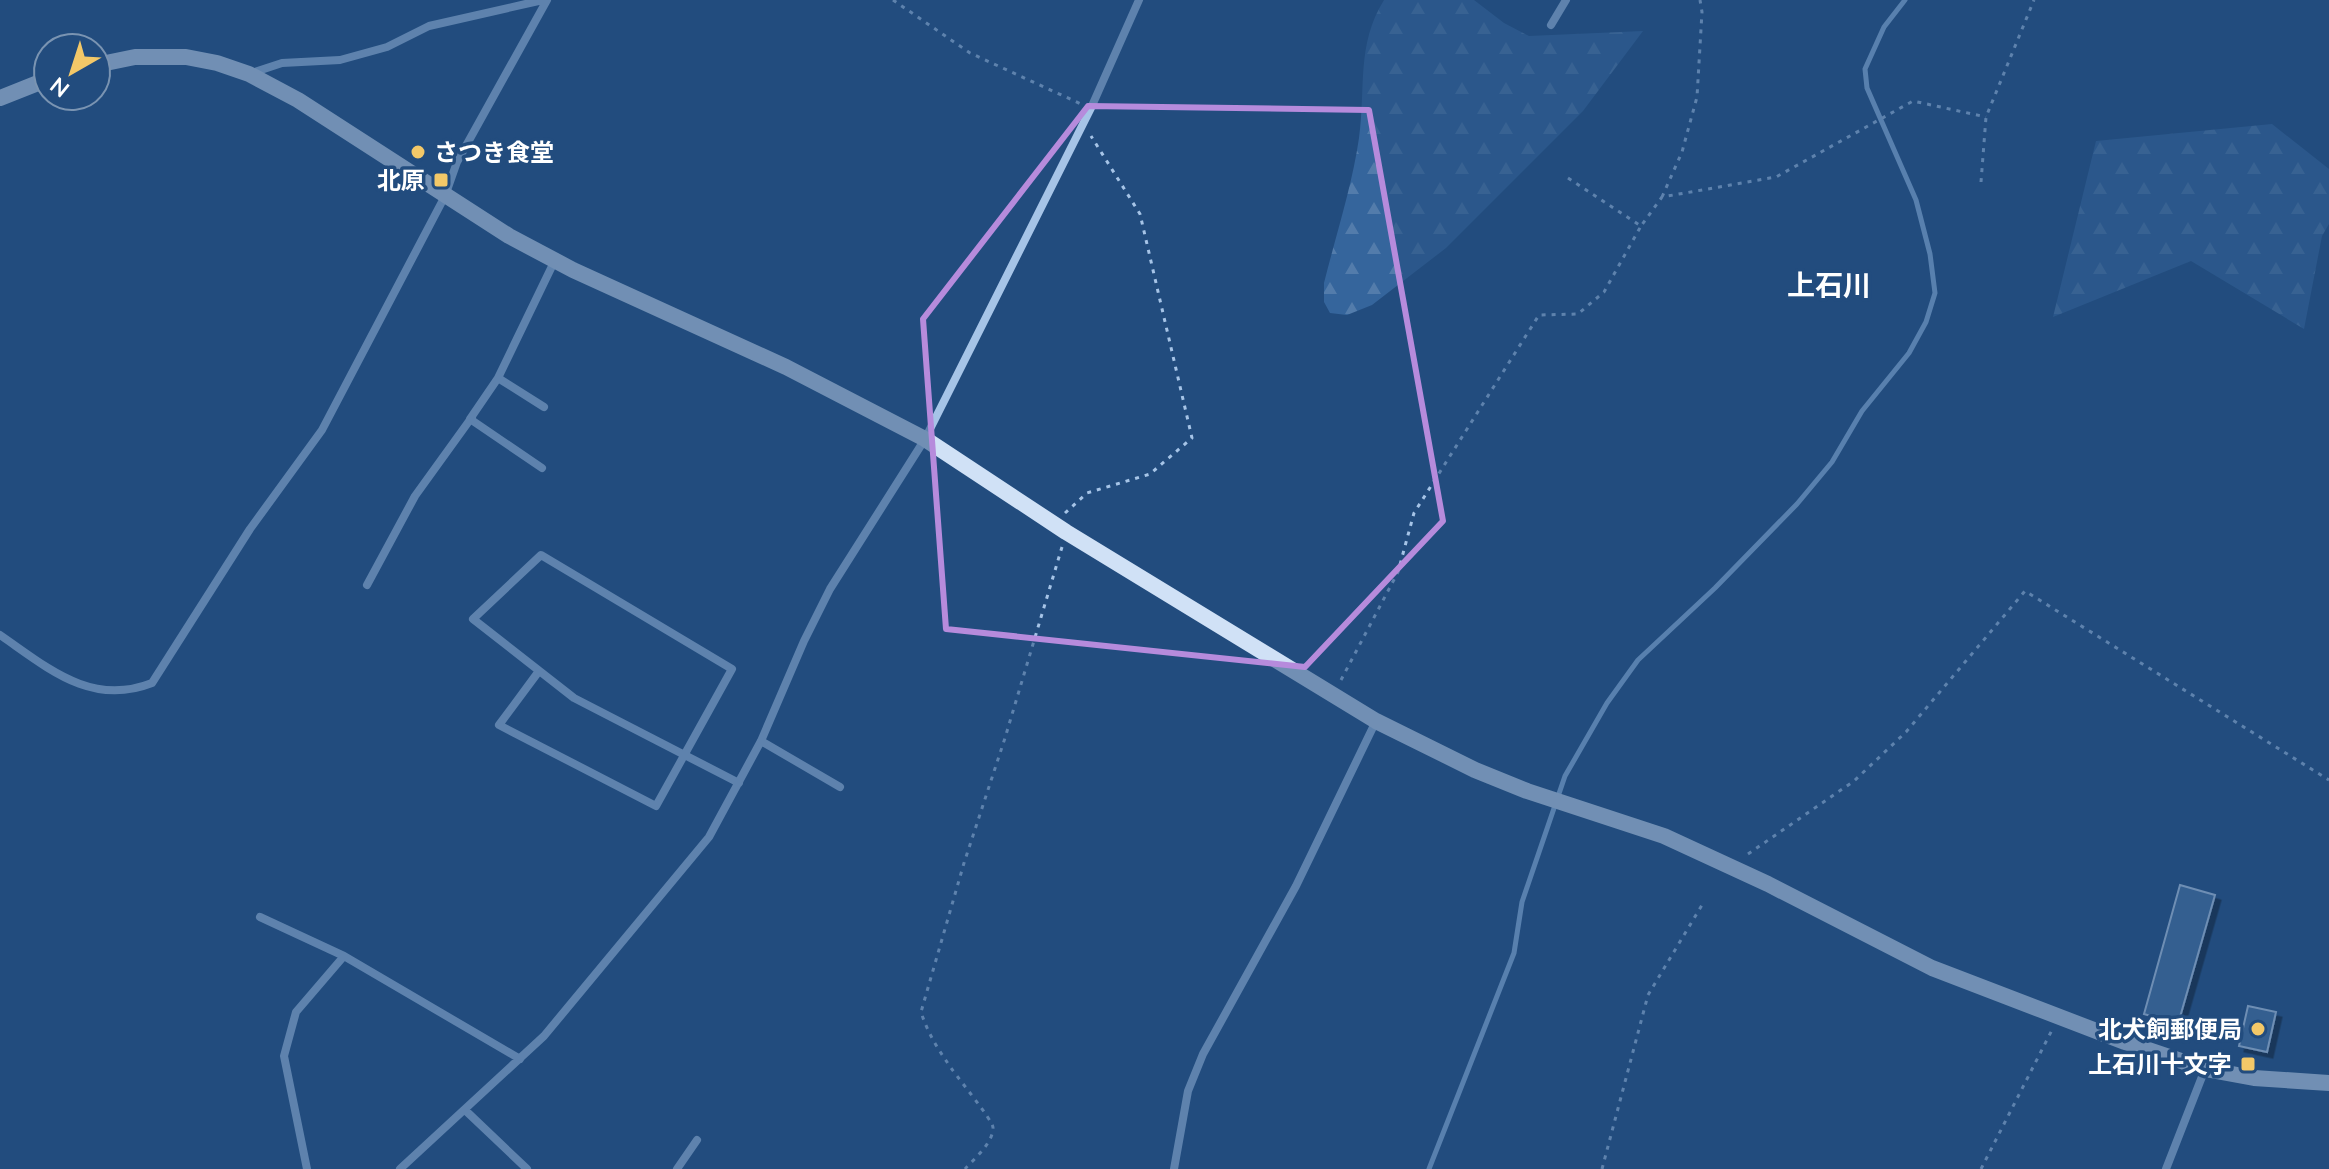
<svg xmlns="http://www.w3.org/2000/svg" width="2329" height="1169" font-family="Mulish,'Noto Sans JP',sans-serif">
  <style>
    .forest { fill: url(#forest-firs) }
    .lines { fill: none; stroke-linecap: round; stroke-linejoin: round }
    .stream { stroke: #9abfe8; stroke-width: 5 }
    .building { fill: #4a76a7; stroke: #cadef5; stroke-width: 2; filter: url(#shadow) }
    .path { stroke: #a6c4e7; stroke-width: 3; stroke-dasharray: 4 6; stroke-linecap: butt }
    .street { stroke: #a6c4e7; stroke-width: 8 }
    .secondary { stroke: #d0e1f6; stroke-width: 16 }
    .marked { fill: none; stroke: #b68bdc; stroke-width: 6; stroke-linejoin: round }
    .poi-dot { fill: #f3c868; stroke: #224c7e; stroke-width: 3 }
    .labels { text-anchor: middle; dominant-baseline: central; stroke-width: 7; stroke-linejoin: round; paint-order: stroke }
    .poi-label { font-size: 24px; font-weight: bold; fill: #fff; stroke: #224c7e; text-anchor: end }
    .quarter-label { font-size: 28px; font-weight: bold; fill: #fff; stroke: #224c7e }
  </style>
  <defs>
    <pattern id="forest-firs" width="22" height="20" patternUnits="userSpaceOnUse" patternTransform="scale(2)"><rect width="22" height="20" fill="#35659c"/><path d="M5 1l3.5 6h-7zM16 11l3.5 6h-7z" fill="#537cab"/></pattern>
    <filter id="shadow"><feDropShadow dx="5.5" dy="5.5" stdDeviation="0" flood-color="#0009"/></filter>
  </defs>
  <rect width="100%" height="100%" fill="#224c7e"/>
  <!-- forest -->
  <path class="forest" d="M1384,0H1474L1504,23L1529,36L1643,31L1583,111L1446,248L1372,305L1347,315L1330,313L1324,302V283C1336,235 1352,186 1359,138C1366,88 1356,45 1384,0Z
    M2272,124L2329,169V224L2322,236L2304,329L2191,261L2053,317L2096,141Z"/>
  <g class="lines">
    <!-- stream -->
    <path class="stream" d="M1429,1169L1514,953L1522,902L1565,776L1607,703L1638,660L1715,588L1797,504L1832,462L1862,411L1909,353L1926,322L1935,293L1930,254L1916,200L1867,88L1865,69L1884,27L1905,0"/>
  </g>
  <!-- building -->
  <path class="building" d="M2180,885L2215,895L2178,1024L2144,1014Z
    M2248,1006L2276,1012L2267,1052L2239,1046Z"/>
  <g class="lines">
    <!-- path -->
    <path class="path" d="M893,0L970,53L1081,104
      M1568,178L1641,226L1662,197L1776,177L1913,101L1986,117
      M1981,182L1986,117L2034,0
      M1662,197L1682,152L1697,97L1702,12L1700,0
      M1065,513L1087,493L1150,474L1192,438L1140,214L1091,136
      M1341,680L1398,572L1414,513L1539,315L1578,314L1604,292L1641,226
      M1748,854L1854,781L1906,732L2025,591L2329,780
      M965,1169C974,1159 993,1143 993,1128C994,1121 954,1074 947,1062C936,1046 927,1031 921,1012L964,863L1005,738L1062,547
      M1602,1169L1648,995L1702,905
      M1981,1169L2052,1030"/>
    <!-- street -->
    <path class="street" d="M1551,25L1566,0
      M252,73L282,63L340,60L387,47L429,26L543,0
      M498,378L544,407
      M542,468L470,419L498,378L555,260
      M367,585L415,496L472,417
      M0,635C48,668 91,707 152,683L250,529L322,430L445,196L457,162L547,0
      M539,671L499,725L656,806L732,669L541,555L473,619L574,698L739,783
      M761,741L840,787
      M260,917L344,956
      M465,1110L527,1169
      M307,1169L284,1056L296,1012L344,956L520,1059
      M400,1169L544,1036L709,837L761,741L804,641L830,589L925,439L1091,108L1139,0
      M677,1169L697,1140
      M1174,1169L1188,1091L1203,1054L1296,886L1376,721
      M2166,1169L2205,1069"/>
    <!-- secondary -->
    <path class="secondary" d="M96,65L135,57H186L217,63L249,74L298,100L509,236L573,270L786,367L925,439L1066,532L1376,721L1475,770L1527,791L1664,836L1768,884L1932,968L2125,1042L2205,1069L2254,1078L2329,1083
      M0,98L48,79"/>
  </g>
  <!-- marked area -->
  <path d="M0 0H2329V1169H0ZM1088,106L1369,110L1443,521L1305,667L946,629L923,319Z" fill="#224c7e" fill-opacity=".55" fill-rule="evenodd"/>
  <path class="marked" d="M1088,106L1369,110L1443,521L1305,667L946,629L923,319Z"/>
  <!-- markers -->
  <g class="poi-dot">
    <circle cx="418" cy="152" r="8"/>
    <rect x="433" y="172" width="16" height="16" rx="4"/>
    <circle cx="2258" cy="1029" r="8"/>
    <rect x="2240" y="1056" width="16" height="16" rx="4"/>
  </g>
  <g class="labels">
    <!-- poi labels -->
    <g class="poi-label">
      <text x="434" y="152" text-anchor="start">さつき食堂</text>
      <text x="425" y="180">北原</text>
      <text x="2242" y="1029">北犬飼郵便局</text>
      <text x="2232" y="1064">上石川十文字</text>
    </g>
    <!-- quarter labels -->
    <g class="quarter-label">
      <text x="1829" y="284">上石川</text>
    </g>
  </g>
  <!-- north arrow -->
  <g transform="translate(72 72) rotate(219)"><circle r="38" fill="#224c7e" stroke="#7a94b2" stroke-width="2"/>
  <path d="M0-6L14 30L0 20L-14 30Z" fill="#f3c868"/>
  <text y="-12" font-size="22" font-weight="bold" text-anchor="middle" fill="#ffffff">N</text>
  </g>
</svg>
